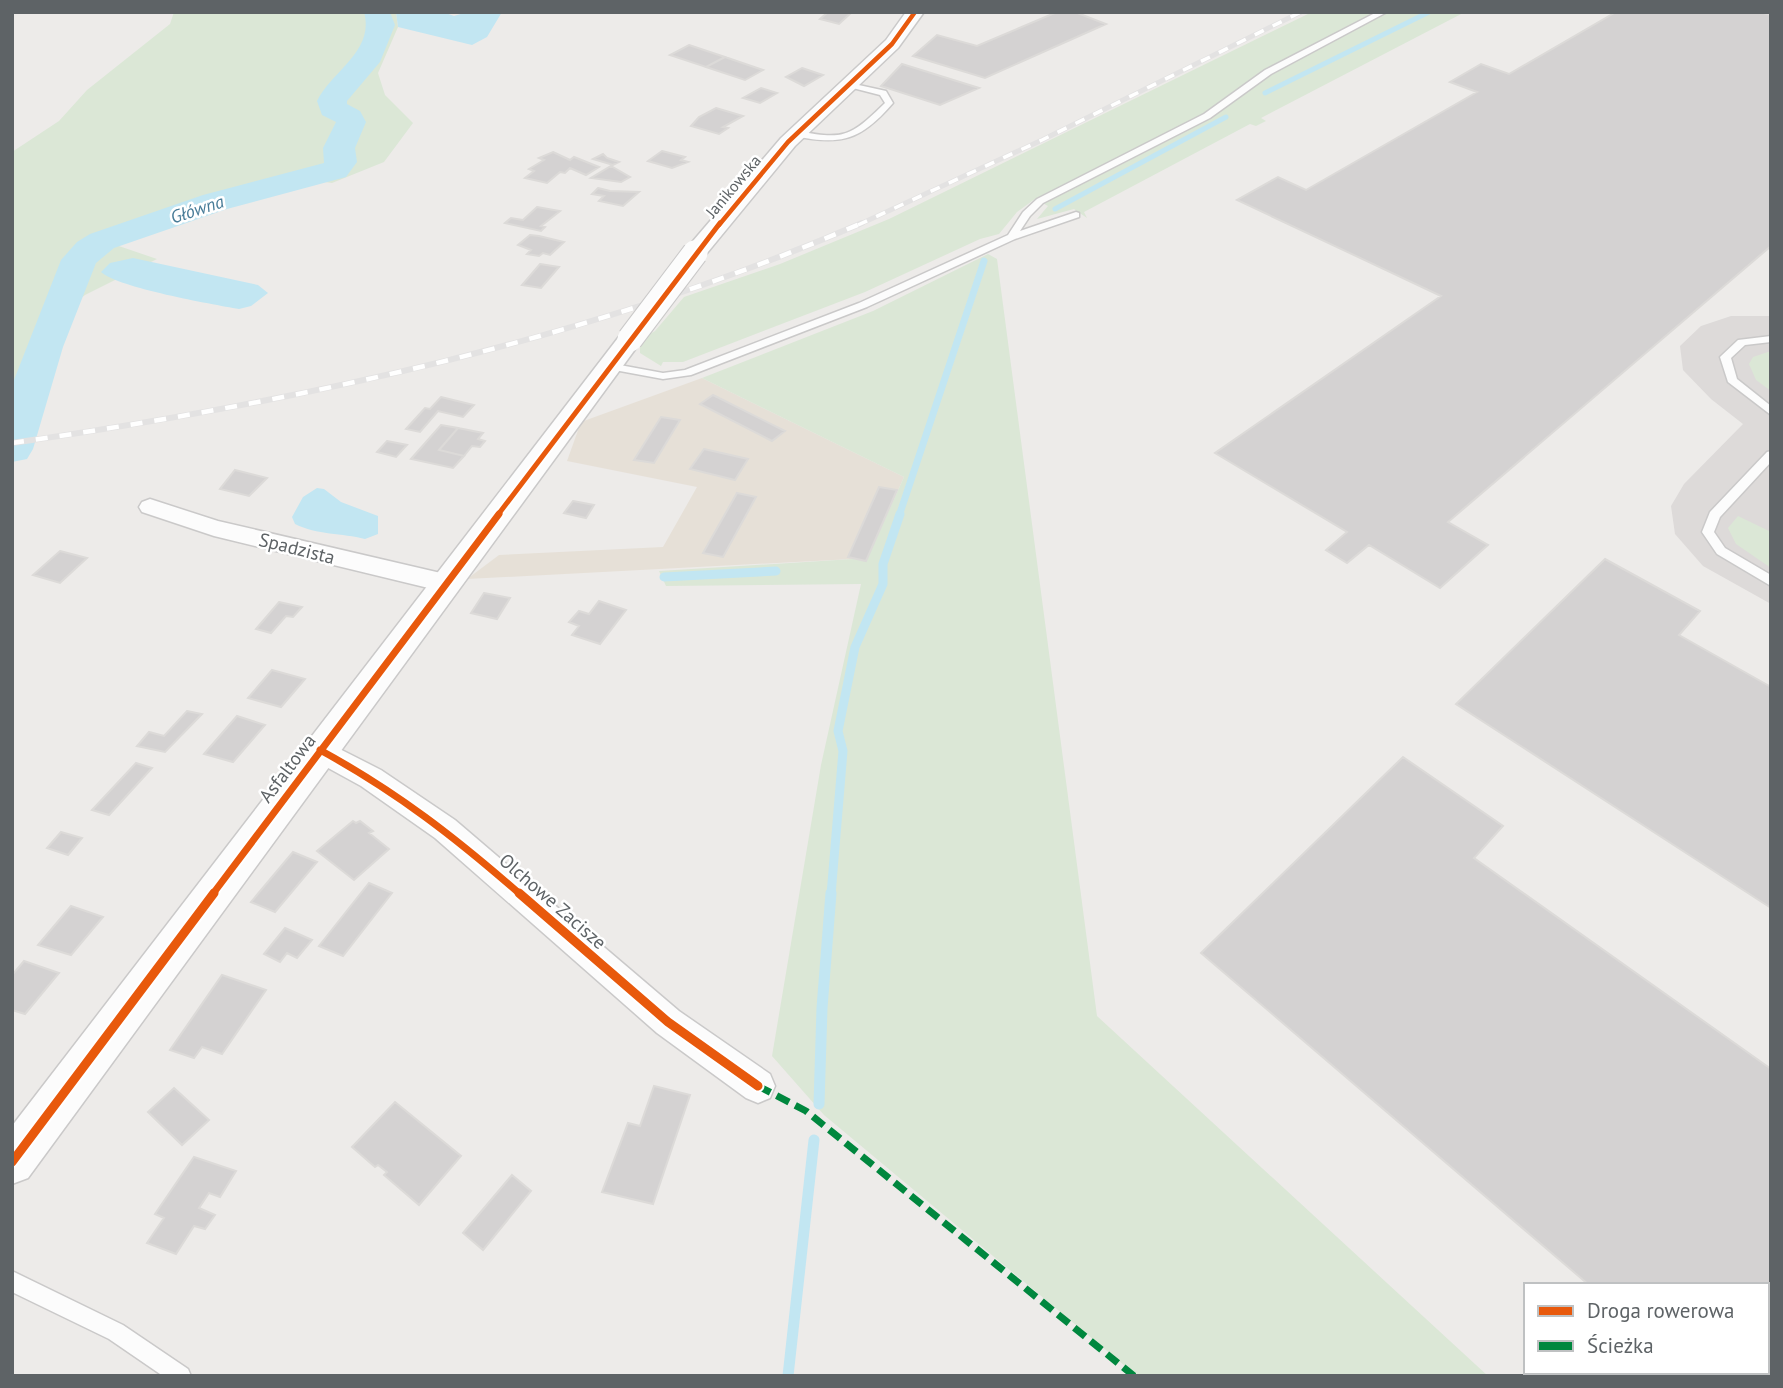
<svg xmlns="http://www.w3.org/2000/svg" width="1783" height="1388" font-family="'PT Sans',sans-serif">
  <style>
    .commercial { fill: #e6e0d7 }
    .industrial { fill: #dddad9 }
    .green { fill: #dbe7d6 }
    .water { fill: #c2e6f2 }
    .lines { fill: none; stroke-linecap: round; stroke-linejoin: round }
    .stream-far3 { stroke: #c2e6f2; stroke-width: 5 }
    .stream-far2 { stroke: #c2e6f2; stroke-width: 7 }
    .stream-far1 { stroke: #c2e6f2; stroke-width: 9 }
    .stream { stroke: #c2e6f2; stroke-width: 11 }
    .river { fill: #c2e6f2; fill-rule: evenodd }
    .building { fill: #d4d2d2; stroke: #dcdad8; stroke-width: 2 }
    .service-casing { stroke: #cac9c9; stroke-width: 3 }
    .minor-casing { stroke: #cac9c9; stroke-width: 3 }
    .tertiary-casing { stroke: #cac9c9; stroke-width: 3 }
    .service { fill: #fcfcfc; fill-rule: evenodd }
    .minor { fill: #fcfcfc; fill-rule: evenodd }
    .tertiary { fill: #fcfcfc; fill-rule: evenodd }
    .rail-far1-casing { stroke: #e3e2e2; stroke-width: 5 }
    .rail-casing { stroke: #e3e2e2; stroke-width: 6 }
    .rail-far1 { stroke: #fff; stroke-width: 3.5; stroke-dasharray: 10; stroke-linecap: butt }
    .rail { stroke: #fff; stroke-width: 4.5; stroke-dasharray: 12; stroke-linecap: butt }
    .tertiary-bridge-casing { stroke: #cac9c9; stroke-width: 27; stroke-linecap: butt }
    .tertiary-bridge { stroke: #fcfcfc; stroke-width: 25 }
    .quiet { stroke: #00873e; stroke-width: 7; stroke-dasharray: 14 7; stroke-linecap: butt }
    .cycleway-far3-casing { stroke: #fff; stroke-width: 7 }
    .cycleway-far2-casing { stroke: #fff; stroke-width: 9 }
    .cycleway-far1-casing { stroke: #fff; stroke-width: 11 }
    .cycleway-casing { stroke: #fff; stroke-width: 13 }
    .cycleway-far3 { stroke: #e8590c; stroke-width: 4.5 }
    .cycleway-far2 { stroke: #e8590c; stroke-width: 5 }
    .cycleway-far1 { stroke: #e8590c; stroke-width: 7 }
    .cycleway { stroke: #e8590c; stroke-width: 9 }
    .labels { text-anchor: middle; dominant-baseline: central; stroke-width: 5; stroke-linejoin: round; paint-order: stroke }
    .far-street-label { font-size: 16px; fill: #5e6366; stroke: #fff }
    .far-water-label { font-size: 18px; font-style: italic; fill: #477b97; stroke: #fff }
    .street-label { font-size: 19px; fill: #5e6366; stroke: #fff }
  </style>
  <rect width="100%" height="100%" fill="#edebe9"/>
  <!-- commercial -->
  <path class="commercial" d="M702,378L904,477L866,561L853,559L467,579L499,555L663,547L697,487L567,461L581,422Z"/>
  <!-- industrial -->
  <path class="industrial" d="M1731,316H1771V604L1703,566L1675,534L1671,506L1684,484L1743,424L1711,399L1683,370L1680,346L1701,326Z"/>
  <!-- green -->
  <path class="green" d="M174,12H396L398,27L378,73L385,95L413,123L384,162L332,183L311,180L214,205L110,243L157,259L85,295L49,324L26,400L12,402V152L59,121L87,90L170,24Z
    M1312,12H1465L1261,118L1266,121L1256,126L1250,124L1084,212L1087,218L1074,209L1037,219L1048,206L1035,199L1017,212L999,234L980,239L865,292L683,362H663L661,366L640,353V340L655,331L684,297L780,264L889,219Z
    M988,254L997,259L1097,1016L1488,1376H1137L824,1115L772,1056L821,765L861,584L666,586L659,571L853,559L866,561L904,477L702,378L873,311Z
    M1771,351V391L1756,380L1749,364L1753,357Z
    M1738,516L1771,532V568L1736,544L1728,528Z"/>
  <!-- water -->
  <path class="water" d="M396,12H443L454,16L467,12H502L487,37L472,45L398,27Z
    M133,258L258,285L268,293L251,306L239,309C211,304 119,288 101,272L110,263Z
    M317,488L324,489L341,502L378,516V534L365,539C342,533 317,535 295,524L292,517L303,497Z"/>
  <g class="lines">
    <!-- stream-far3 -->
    <path class="stream-far3" d="M1265,93L1429,12
      M1055,209L1226,117"/>
    <!-- stream-far2 -->
    <path class="stream-far2" d="M899,516L984,261"/>
    <!-- stream-far1 -->
    <path class="stream-far1" d="M664,577L776,571
      M831,895L843,751L838,731L855,647L883,584V564L900,514"/>
    <!-- stream -->
    <path class="stream" d="M819,1104L822,1008L831,893
      M788,1376L814,1140"/>
    <!-- river -->
    <path class="river" d="M364,12H390L395,25L380,62L347,101V104L360,111L366,122L355,148L357,162L346,177L227,209L114,248L96,263L63,347L33,449L27,459L12,462V385L61,260L77,242L90,234L203,195L324,163L323,148L336,122L322,115L317,101C332,71 375,51 364,12Z"/>
  </g>
  <!-- building -->
  <path class="building" d="M828,12H852L839,24L820,19Z
    M1057,12H1075L1106,24L985,78L913,56L937,35L977,46Z
    M1616,12H1760L1771,15V246L1448,522L1488,545L1440,588L1369,545L1347,563L1326,550L1347,532L1215,453L1441,296L1237,200L1278,177L1306,190L1477,92L1450,82L1481,64L1509,74Z
    M689,45L725,57L706,67L670,55Z
    M725,57L763,70L745,80L706,67Z
    M902,64L979,88L940,105L881,86Z
    M802,68L823,75L804,86L786,77Z
    M761,88L777,93L760,103L743,98Z
    M716,108L743,116L723,127L728,128L719,134L691,126L699,117Z
    M662,151L685,157L681,160L688,162L672,168L648,161Z
    M553,152L570,160L574,157L599,167L586,175L570,168L565,173L560,172L547,183L525,178L534,171L529,169L544,160L539,158Z
    M603,154L607,158L619,162L613,165L593,159Z
    M611,166L630,177L621,182L591,178Z
    M598,188L610,191L639,192L623,206L599,201L604,196L592,194Z
    M537,207L560,211L541,226L545,227L541,231L505,223L511,218L523,220Z
    M530,235L539,236L564,242L550,255L543,253L539,256L527,254L531,250L518,245Z
    M540,264L559,267L541,288L522,285Z
    M713,395L785,431L772,441L700,404Z
    M441,397L474,405L463,417L438,411L420,432L406,429L425,408L430,409Z
    M661,417L680,420L654,463L634,460Z
    M441,425L458,428L439,450L464,456L453,468L411,459Z
    M458,428L483,433L478,439L485,441L480,447L472,446L464,456L439,450Z
    M387,441L407,445L396,457L377,452Z
    M704,449L748,459L735,480L690,469Z
    M235,470L267,478L249,496L220,489Z
    M879,487L897,490L866,561L848,557Z
    M737,493L756,497L723,557L703,553Z
    M573,501L594,505L586,518L564,513Z
    M60,551L87,558L60,583L33,575Z
    M1605,559L1700,611L1679,635L1771,687V908L1456,704Z
    M484,593L510,598L497,619L471,613Z
    M599,601L626,610L600,644L572,635L579,626L569,622L579,611L589,614Z
    M279,602L302,607L293,617L286,616L271,633L256,629Z
    M272,670L305,679L281,707L248,698Z
    M187,711L202,714L165,752L137,746L149,732L164,736Z
    M237,716L265,725L233,762L204,754Z
    M1403,757L1503,826L1474,858L1771,1069V1376H1695L1691,1372H1767V1285H1589L1201,953Z
    M136,763L152,768L109,815L92,810Z
    M353,821L356,823L360,821L373,831L369,833L389,849L354,880L317,851Z
    M61,832L82,838L68,855L47,848Z
    M293,852L317,862L275,912L251,902Z
    M369,883L392,893L343,956L319,946Z
    M71,906L103,917L71,955L38,945Z
    M285,928L312,940L297,958L287,953L280,962L264,954Z
    M24,961L59,973L25,1014L12,1010V975Z
    M222,975L266,990L222,1054L202,1047L194,1058L170,1050Z
    M654,1086L690,1095L653,1204L602,1192L628,1123L640,1126Z
    M174,1088L209,1120L182,1145L148,1112Z
    M395,1102L461,1156L419,1205L384,1175L387,1172L378,1165L375,1167L352,1147Z
    M194,1157L236,1171L220,1197L209,1193L199,1208L215,1215L205,1229L194,1226L176,1254L147,1243L164,1218L155,1214Z
    M512,1175L531,1191L483,1250L463,1233Z"/>
  <g class="lines">
    <defs>
      <path id="service" d="M1377,12H1387L1271,74L1210,118L1043,203L1030,216L1020,231L1076,212L1079,213V217L1015,239L867,307L691,375L663,379L609,369L604,366L609,363L663,373L685,370L859,303L1008,235L1023,212L1037,199L1204,114L1265,70Z
        M845,82L886,91L893,103C861,140 842,146 794,136L793,134L797,131C845,140 850,137 885,103L880,95L845,86Z
        M1771,336V342L1745,345L1731,358L1737,379L1771,406V415L1728,382L1720,357L1738,340Z
        M1771,451V462L1720,517L1714,532L1725,548L1771,575V586L1717,554L1702,532L1710,512L1767,452Z
        M12,1271L123,1325L188,1369L191,1376H163L109,1339L12,1292Z"/>
      <path id="minor" d="M150,499L218,521L445,574L454,577L457,583L454,589L445,592L214,536L142,512L139,507L142,502Z
        M320,739L381,770L455,820L679,1011L770,1074L775,1086L770,1098L758,1103L746,1098L657,1033L435,838L361,786L310,758L306,750L310,742Z"/>
      <path id="tertiary" d="M906,12H924L898,48L795,146L703,258H687L683,253L687,248L781,138L886,40Z
        M630,331L639,334L643,339L639,344L28,1178L12,1184V1126L621,334Z"/>
    </defs>
    <!-- service casing -->
    <use href="#service" class="service-casing"/>
    <!-- minor casing -->
    <use href="#minor" class="minor-casing"/>
    <!-- tertiary casing -->
    <use href="#tertiary" class="tertiary-casing"/>
    <!-- service -->
    <use href="#service" class="service"/>
    <!-- minor -->
    <use href="#minor" class="minor"/>
    <!-- tertiary -->
    <use href="#tertiary" class="tertiary"/>
    <defs>
      <path id="rail-far1" d="M858,225L1042,140L1301,12"/>
      <path id="rail" d="M12,443C303,401 591,340 862,223"/>
    </defs>
    <!-- rail-far1 casing -->
    <use href="#rail-far1" class="rail-far1-casing"/>
    <!-- rail casing -->
    <use href="#rail" class="rail-casing"/>
    <!-- rail-far1 -->
    <use href="#rail-far1" class="rail-far1"/>
    <!-- rail -->
    <use href="#rail" class="rail"/>
    <defs>
      <path id="tertiary-bridge" d="M630,339L695,253"/>
    </defs>
    <!-- tertiary-bridge casing -->
    <use href="#tertiary-bridge" class="tertiary-bridge-casing"/>
    <!-- tertiary-bridge -->
    <use href="#tertiary-bridge" class="tertiary-bridge"/>
    <!-- quiet -->
    <path class="quiet" d="M758,1086L806,1111L1134,1376"/>
    <defs>
      <path id="cycleway-far3" d="M719,225L788,142L892,44L915,12"/>
      <path id="cycleway-far2" d="M497,516L720,223"/>
      <path id="cycleway-far1" d="M320,750C397,792 456,838 521,895
        M212,895L499,514"/>
      <path id="cycleway" d="M519,893L668,1022L758,1086
        M12,1162L214,893"/>
    </defs>
    <!-- cycleway-far3 casing -->
    <use href="#cycleway-far3" class="cycleway-far3-casing"/>
    <!-- cycleway-far2 casing -->
    <use href="#cycleway-far2" class="cycleway-far2-casing"/>
    <!-- cycleway-far1 casing -->
    <use href="#cycleway-far1" class="cycleway-far1-casing"/>
    <!-- cycleway casing -->
    <use href="#cycleway" class="cycleway-casing"/>
    <!-- cycleway-far3 -->
    <use href="#cycleway-far3" class="cycleway-far3"/>
    <!-- cycleway-far2 -->
    <use href="#cycleway-far2" class="cycleway-far2"/>
    <!-- cycleway-far1 -->
    <use href="#cycleway-far1" class="cycleway-far1"/>
    <!-- cycleway -->
    <use href="#cycleway" class="cycleway"/>
  </g>
  <g class="labels">
    <!-- far-street labels -->
    <g class="far-street-label">
      <text transform="translate(733 186) rotate(-50)">Janikowska</text>
    </g>
    <!-- far-water labels -->
    <g class="far-water-label">
      <text transform="translate(197 209) rotate(-18)">Główna</text>
    </g>
    <!-- street labels -->
    <g class="street-label">
      <text transform="translate(297 548) rotate(14)">Spadzista</text>
      <text transform="translate(287 768) rotate(-53)">Asfaltowa</text>
      <text transform="translate(553 901) rotate(41)">Olchowe Zacisze</text>
    </g>
  </g>
  <!-- border -->
  <rect width="1783" height="1388" fill="none" stroke="#5e6366" stroke-width="28"/>
  <!-- legend -->
  <rect x="1524" y="1283" width="245" height="91" fill="#ffffff" stroke="#bfc1c2" stroke-width="2"/>
  <rect x="1538" y="1306" width="35" height="10" fill="#e8590c" stroke="#bfc1c2" stroke-width="2"/>
  <text x="1587" y="1318" font-size="21" fill="#5e6366">Droga rowerowa</text>
  <rect x="1538" y="1341" width="35" height="10" fill="#00873e" stroke="#bfc1c2" stroke-width="2"/>
  <text x="1587" y="1353" font-size="21" fill="#5e6366">Ścieżka</text>
</svg>
